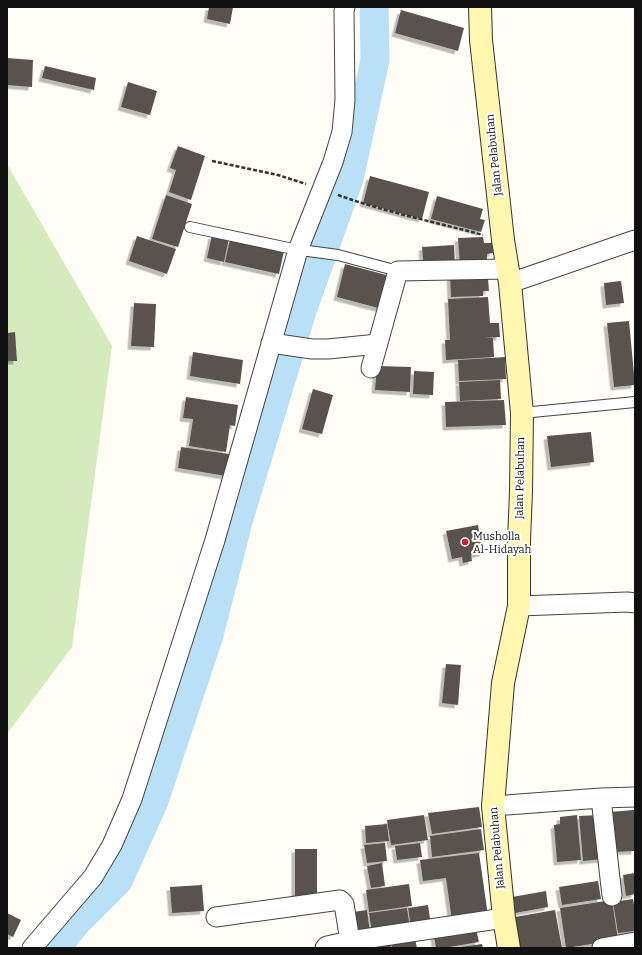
<svg xmlns="http://www.w3.org/2000/svg" width="642" height="955" font-family="Bitter,serif">
  <style>
    .green { fill: #d5ebbd }
    .lines { fill: none; stroke-linecap: round; stroke-linejoin: round }
    .river { stroke: #b9e0f7; stroke-width: 29 }
    .building { fill: #5a524d; filter: url(#shadow) }
    .lane-casing { stroke: #444; stroke-width: 12 }
    .street-casing { stroke: #444; stroke-width: 21 }
    .secondary-casing { stroke: #333; stroke-width: 24 }
    .path { stroke: #333; stroke-width: 2.5; stroke-dasharray: 4 2; stroke-linecap: butt }
    .lane { stroke: #fff; stroke-width: 10 }
    .street { stroke: #fff; stroke-width: 19 }
    .secondary { stroke: #fff6b0; stroke-width: 22 }
    .poi-dot { fill: #c4262e; stroke: #fff; stroke-width: 1.5 }
    .labels { text-anchor: middle; dominant-baseline: central; stroke-width: 4; stroke-linejoin: round; paint-order: stroke }
    .street-label { font-size: 11px; fill: #111; stroke: #fff }
    .poi-label { font-size: 11px; fill: #111; stroke: #fff; text-anchor: start }
  </style>
  <defs>
    <filter id="shadow"><feDropShadow dx="-3.5" dy="3.5" stdDeviation="0" flood-color="#0004"/></filter>
  </defs>
  <rect width="100%" height="100%" fill="#fffdf5"/>
  <!-- green -->
  <path class="green" d="M7,164L112,346L72,647L7,734Z"/>
  <g class="lines">
    <!-- river -->
    <path class="river" d="M56,948L76,923L118,881L154,801L209,635L239,518L302,311L349,179L375,60L374,7"/>
  </g>
  <!-- building -->
  <path class="building" d="M209,7H233L230,24L207,19Z
    M401,10L464,28L458,51L395,33Z
    M7,58L33,60L32,87L7,85Z
    M45,66L96,78L94,90L42,78Z
    M128,82L157,91L150,115L121,107Z
    M178,146L205,156L191,200L169,192L176,170L170,168Z
    M370,176L429,192L422,219L363,203Z
    M166,195L192,204L178,247L152,239Z
    M437,196L483,209L480,219L485,220L481,232L431,219Z
    M212,235L229,238L224,262L207,258Z
    M137,236L176,249L167,274L129,261Z
    M483,237L484,243H492L493,253L487,254V260L460,267L458,238Z
    M230,239L284,251L279,274L225,262Z
    M454,245L455,266L424,268L422,247Z
    M345,264L390,276L382,309L337,297Z
    M450,274L488,278L489,291H483V296L451,297Z
    M621,281L624,303L606,305L604,283Z
    M488,297L490,323H499L500,337L484,338H493L494,357L446,360L445,340H450L448,299Z
    M134,303L156,304L154,347L131,346Z
    M629,321L635,385L614,387L607,323Z
    M15,332L17,361H7V333Z
    M193,352L243,360L240,384L190,376Z
    M505,357L506,379L459,381L458,360Z
    M377,366L411,367L410,392L375,390Z
    M414,371L434,372L433,395L413,394Z
    M500,380L501,399L460,401L459,382Z
    M313,389L333,395L322,434L302,429Z
    M186,397L238,405L235,426L220,423L230,425L226,452L189,446L193,419L183,418Z
    M504,400L506,425L446,427L445,402Z
    M591,432L594,462L551,467L547,436Z
    M181,447L229,454L226,476L178,468Z
    M478,525L483,553L471,555L472,561L463,563L462,557L452,559L446,531Z
    M446,664L461,665L458,705L442,703Z
    M479,807L482,827L432,834L428,813Z
    M634,810L635,851L612,852L609,812Z
    M424,815L428,840L391,845L387,820Z
    M577,815L581,860L557,862L554,825L560,824V817Z
    M599,815L603,859L583,861L579,816Z
    M387,824L389,841L366,843L365,826Z
    M481,829L484,850L432,857L430,836Z
    M385,843L387,861L367,863L364,845Z
    M420,843L422,857L397,860L395,846Z
    M295,849H317V901L295,900Z
    M479,853L488,916L452,921L446,878L423,881L420,860Z
    M382,863L385,886L371,888L367,866Z
    M635,873V894L626,896L623,875Z
    M598,881L601,899L562,905L559,887Z
    M409,884L412,906L369,912L366,890Z
    M202,885L204,911L172,913L170,887Z
    M546,891L548,907L515,913L512,897Z
    M633,899L635,910V931L618,933L613,902Z
    M612,900L618,940L566,948L560,908Z
    M428,905L431,925L411,927L408,908Z
    M407,908L410,928L372,933L369,913Z
    M367,910L370,933L357,935L353,912Z
    M555,910L562,948H520L515,917Z
    M7,913L21,920L13,937L7,934Z
    M476,929L479,942L443,948H436L433,930Z
    M389,937L391,948H373L372,939Z
    M390,938L415,939L417,948H392Z
    M482,944L483,948H461V947Z"/>
  <g class="lines">
    <defs>
      <path id="lane" d="M190,227L293,249L338,255L398,271
        M522,413L635,402"/>
      <path id="street" d="M510,283L635,240
        M271,343L312,349H328L378,344
        M371,368L398,271L507,269
        M519,606L627,602L635,603
        M601,798L612,896
        M493,806L601,798L635,797
        M216,917L340,900L344,904L350,941L504,918
        M32,948L93,877L112,845L132,799L215,540L298,250L333,162L342,132L345,100L344,11L345,7
        M325,948L327,946L350,941
        M602,948L635,942"/>
      <path id="secondary" d="M480,7L481,40L503,240L510,283L522,413L521,491L519,541V606L503,683L493,806L504,918L509,948"/>
    </defs>
    <!-- lane casing -->
    <use href="#lane" class="lane-casing"/>
    <!-- street casing -->
    <use href="#street" class="street-casing"/>
    <!-- secondary casing -->
    <use href="#secondary" class="secondary-casing"/>
    <!-- path -->
    <path class="path" d="M212,161L278,175L306,184
      M338,195C385,212 435,222 483,235"/>
    <!-- lane -->
    <use href="#lane" class="lane"/>
    <!-- street -->
    <use href="#street" class="street"/>
    <!-- secondary -->
    <use href="#secondary" class="secondary"/>
  </g>
  <!-- markers -->
  <circle class="poi-dot" cx="465" cy="542" r="4"/>
  <g class="labels">
    <!-- street labels -->
    <g class="street-label">
      <text transform="translate(494 155) rotate(-96)">Jalan Pelabuhan</text>
      <text transform="translate(520 478) rotate(-89)">Jalan Pelabuhan</text>
      <text transform="translate(497 848) rotate(-95)">Jalan Pelabuhan</text>
    </g>
    <!-- poi labels -->
    <g class="poi-label">
      <text x="473" y="536">Musholla<tspan x="473" dy="13">Al-Hidayah</tspan></text>
    </g>
  </g>
  <!-- border -->
  <rect width="642" height="955" fill="none" stroke="#111111" stroke-width="16"/>
</svg>
